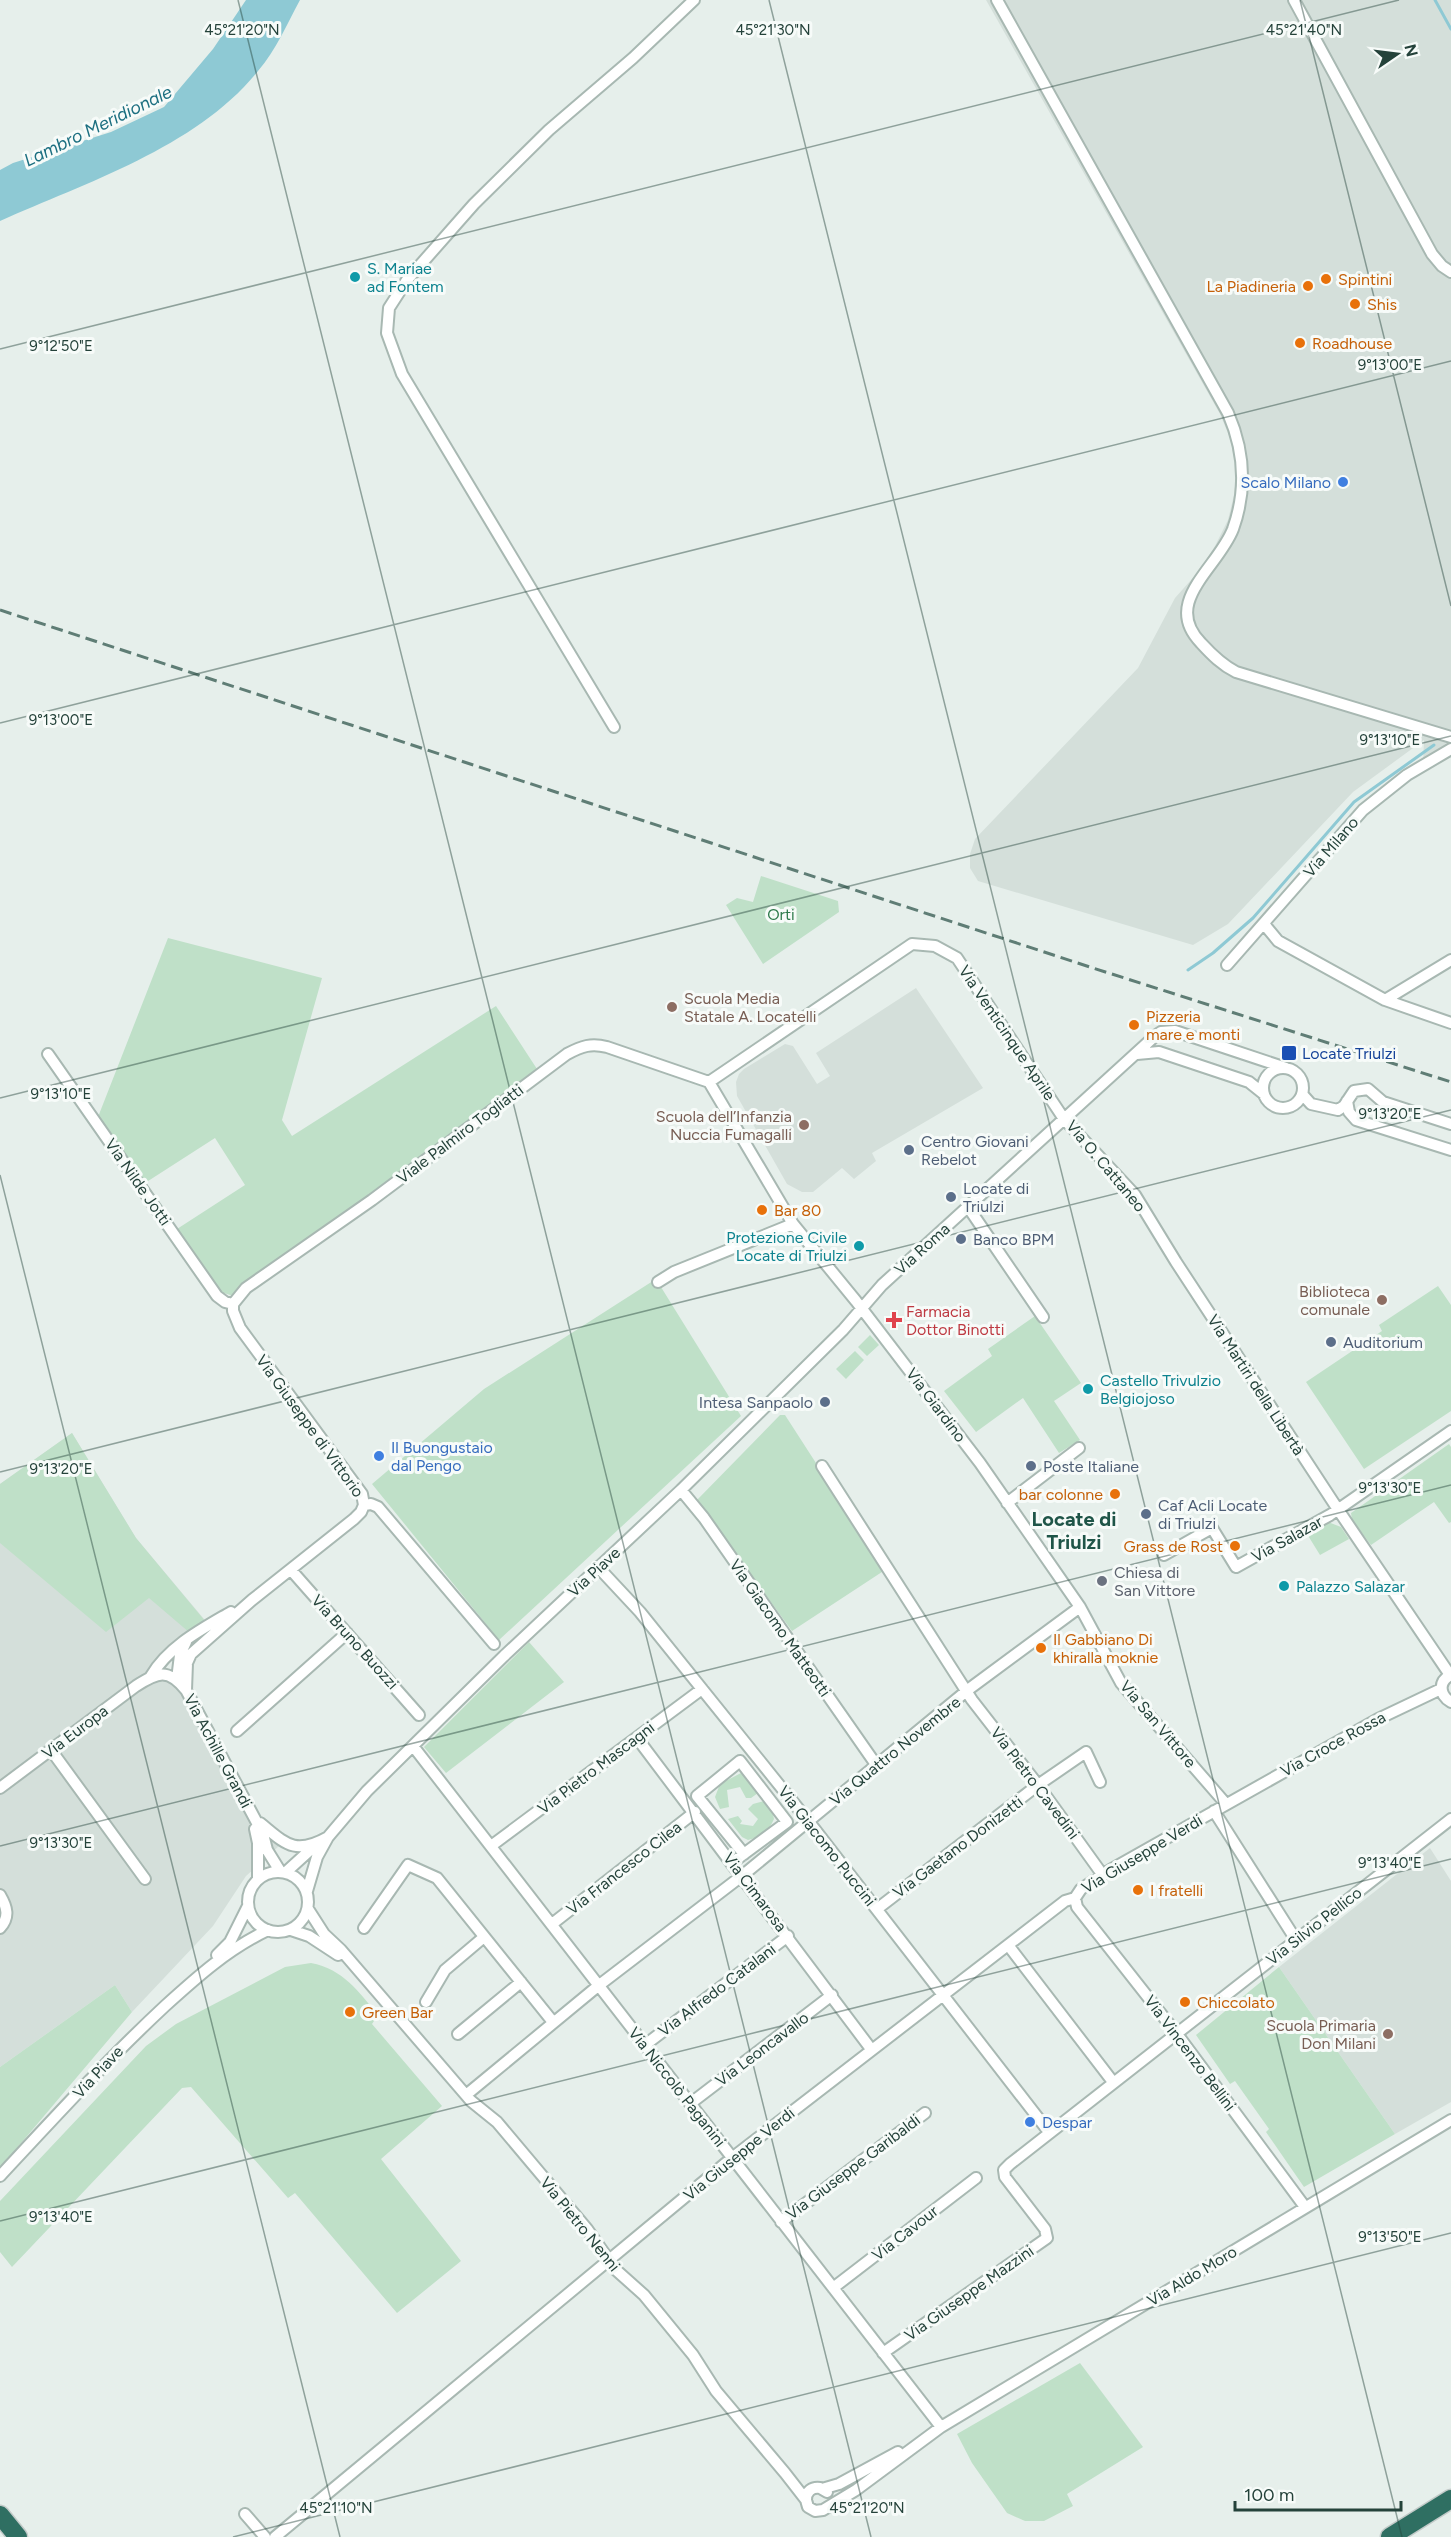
<svg xmlns="http://www.w3.org/2000/svg" width="1451" height="2537" font-family="Figtree,sans-serif">
  <style>
    .built { fill: #d4dfda }
    .green { fill: #bfe0c8 }
    .water { fill: #8ec9d4 }
    .lines { fill: none; stroke-linecap: round; stroke-linejoin: round }
    .stream { stroke: #8ec9d4; stroke-width: 3 }
    .street-casing { stroke: #a8b8b2; stroke-width: 14 }
    .highway-casing { stroke: #c2cac8; stroke-width: 21 }
    .street { stroke: #fff; stroke-width: 10 }
    .highway { stroke: #2f6f62; stroke-width: 18 }
    .rail { stroke: #5f7d75; stroke-width: 3; stroke-dasharray: 12 6; stroke-linecap: butt }
    .ticks { fill: none; stroke: #24423a; stroke-width: 1.5; stroke-opacity: 0.45 }
    .culture-dot { fill: #0f9aa8; stroke: #f7fbf9; stroke-width: 2 }
    .food-dot { fill: #e8710a; stroke: #f7fbf9; stroke-width: 2 }
    .shop-dot { fill: #3f7fe0; stroke: #f7fbf9; stroke-width: 2 }
    .education-dot { fill: #8d6e63; stroke: #f7fbf9; stroke-width: 2 }
    .transit-dot { fill: #1a4fb4; stroke: #f7fbf9; stroke-width: 2 }
    .service-dot { fill: #5c6f8a; stroke: #f7fbf9; stroke-width: 2 }
    .health-dot { fill: #e0444e; stroke: #f7fbf9; stroke-width: 2 }
    .worship-dot { fill: #6b7280; stroke: #f7fbf9; stroke-width: 2 }
    .labels { text-anchor: middle; dominant-baseline: central; stroke-width: 6; stroke-linejoin: round; paint-order: stroke }
    .culture-label { font-size: 16px; fill: #0d838f; stroke: #f7fbf9; text-anchor: start }
    .food-label { font-size: 16px; fill: #c56008; stroke: #f7fbf9; text-anchor: start }
    .shop-label { font-size: 16px; fill: #366cbe; stroke: #f7fbf9; text-anchor: start }
    .street-label { font-size: 16px; fill: #24423a; stroke: #f7fbf9 }
    .park-label { font-size: 16px; fill: #2d7a4b; stroke: #f7fbf9 }
    .education-label { font-size: 16px; fill: #785e54; stroke: #f7fbf9; text-anchor: end }
    .transit-label { font-size: 16px; fill: #164399; stroke: #f7fbf9; text-anchor: start }
    .service-label { font-size: 16px; fill: #4e5e75; stroke: #f7fbf9; text-anchor: start }
    .health-label { font-size: 16px; fill: #be3a42; stroke: #f7fbf9; text-anchor: start }
    .worship-label { font-size: 16px; fill: #5b616d; stroke: #f7fbf9; text-anchor: start }
    .water-label { font-size: 18px; font-style: italic; fill: #1c6f80; stroke: #f7fbf9 }
    .quarter-label { font-size: 20px; font-weight: bold; fill: #1f5548; stroke: #f7fbf9 }
    .ticks-label { font-size: 15px; text-anchor: middle; fill: #24423a; stroke: #f7fbf9; stroke-width: 6; stroke-linejoin: round; paint-order: stroke }
  </style>
  <rect width="100%" height="100%" fill="#e6efeb"/>
  <!-- built -->
  <path class="built" d="M986,0H1451V749L1423,765L1424,740L1353,792L1228,924L1193,945L978,881L970,868V854L975,839L1138,668L1175,598L1199,571L1215,546L1228,520L1234,495L1236,468L1230,438L1220,414Z
    M916,988L983,1088L872,1153L876,1161L854,1179L842,1168L813,1192H802L787,1184L737,1096L736,1082L739,1074L744,1069L785,1044L793,1046L817,1084L830,1076L816,1053Z
    M72,1433L136,1538L209,1625L162,1662L252,1816L279,1846L246,1876L213,1926L132,2012L115,1985L0,2067V1484Z
    M1430,1848L1451,1881V2102L1395,2134L1279,1967Z"/>
  <!-- green -->
  <path class="green" d="M761,876L838,901L839,912L763,964L726,905L737,898L753,902Z
    M168,938L322,978L282,1120L292,1136L496,1006L537,1069L233,1296L221,1292L177,1229L245,1185L215,1138L145,1183L98,1117Z
    M656,1279L741,1416L499,1640L372,1484L484,1389Z
    M1438,1286L1451,1305V1411L1364,1469L1306,1382L1382,1331L1379,1325Z
    M1035,1316L1081,1383L1054,1401L1080,1440L1059,1453L1023,1398L976,1432L944,1391L992,1356L988,1349Z
    M870,1335L879,1345L867,1356L858,1347Z
    M855,1351L864,1360L846,1379L836,1369Z
    M780,1415H785L885,1570L792,1631L697,1500Z
    M72,1433L136,1538L205,1621L190,1633L149,1598L106,1632L0,1543V1484Z
    M1449,1444L1451,1447V1522L1449,1523L1434,1502L1371,1545L1352,1520L1351,1513Z
    M1328,1522L1341,1527L1349,1539L1320,1555L1307,1534Z
    M529,1642L564,1682L446,1773L424,1747Z
    M741,1773H746L758,1793L751,1798H746L740,1787L727,1790L729,1807L720,1809L715,1797L720,1784Z
    M764,1801L772,1810L774,1819C769,1831 761,1837 748,1840L742,1837L728,1819L738,1816L742,1821L740,1824L753,1826L758,1819L748,1809L753,1804Z
    M311,1963C343,1969 358,1991 378,2015L372,2024L442,2106L381,2159L461,2261L397,2313L295,2193L288,2198L191,2087L182,2088L12,2267L0,2252V2201L146,2046L176,2024L285,1967Z
    M1279,1967L1395,2134L1304,2187L1266,2132L1269,2129L1235,2081L1230,2084L1196,2035Z
    M115,1985L132,2012L0,2168V2067Z
    M1080,2363L1143,2447L1067,2494L1073,2506L1044,2521H1025L1007,2513L972,2463L957,2434Z"/>
  <!-- water -->
  <path class="water" d="M246,0H300C287,24 276,50 258,71C197,147 87,182 0,221V170L13,163L111,132L164,107L213,49Z"/>
  <g class="lines">
    <!-- stream -->
    <path class="stream" d="M1435,0L1451,29
      M1188,970L1213,953L1253,918L1354,802L1434,745"/>
    <defs>
      <path id="street" d="M997,0L1228,413C1244,450 1247,490 1233,529C1218,568 1161,602 1201,643C1212,655 1222,665 1236,672L1451,737
        M1294,0L1432,254L1442,266L1451,272
        M614,727L402,374L387,333L389,308L407,280L474,204L549,130L633,58L694,0
        M1264,924L1278,941L1385,1000L1451,1023
        M1227,965L1363,810L1407,775L1451,749
        M1385,1000L1451,960
        M48,1054L217,1296L225,1302L233,1304
        M1137,1054L1159,1052L1249,1082L1264,1094
        M1263 1088a20 20 0 1 1 40 0a20 20 0 1 1-40 0Z
        M709,1082L912,944L935,946L957,958L1064,1119L1135,1195L1176,1262L1337,1508L1450,1675
        M709,1082L793,1224L856,1301L980,1463L1080,1607L1121,1683L1226,1804
        M1302,1094L1311,1104L1338,1110L1344,1106L1354,1091L1368,1089L1383,1102L1451,1124
        M1347,1101L1349,1112L1356,1120L1451,1150
        M968,1207L1043,1317
        M658,1282L674,1272L793,1224
        M233,1304L246,1288L372,1200L567,1054C582,1046 591,1043 607,1047L709,1082
        M233,1304V1311L240,1328L362,1494L364,1505
        M822,1466L972,1700L1038,1785L1102,1874
        M681,1490L704,1518L877,1766
        M1007,1503L1079,1448
        M364,1505L371,1504L378,1507L494,1644
        M1164,1555L1212,1528L1236,1567L1330,1515L1451,1431
        M598,1567L640,1612L809,1822L1049,2132
        M291,1570L419,1715
        M1451,1675C1438,1681 1439,1695 1451,1702
        M151,1676C169,1646 202,1629 231,1612
        M177,1679L180,1655L186,1642
        M186,1690L187,1663L191,1654L252,1600L354,1519L361,1512L364,1505
        M237,1731L347,1633
        M637,1738L871,2049
        M413,1746L941,2427
        M51,1750L145,1879
        M0,1788L136,1686C158,1672 168,1668 186,1690L263,1834L267,1850L280,1871
        M1214,1811L1296,1940
        M260,1823C285,1843 294,1856 328,1837
        M255,1829L258,1843V1879
        M491,1846L702,1689
        M733,1862L787,1822L740,1761L697,1796L744,1854
        M248 1902a30 30 0 1 1 60 0a30 30 0 1 1-60 0Z
        M286,1872L319,1842
        M307,1891L317,1857L328,1837L367,1791L504,1656L681,1490L843,1330L882,1285L1155,1036L1161,1032L1175,1031L1286,1068
        M0,1895C7,1907 10,1917 0,1928
        M1075,1898L1077,1907L1177,2034L1305,2207
        M308,1909L324,1934L341,1950L471,2101L497,2122L587,2229L616,2270L644,2295L693,2355L716,2391L785,2473L806,2500L808,2507L815,2511L823,2510L856,2490L941,2427L1451,2120
        M877,1909L1038,1785L1086,1752L1100,1782
        M552,1924L695,1812
        M364,1928L408,1865L437,1878L553,2022
        M291,1930L309,1936L338,1955
        M1008,1945L1113,2082
        M217,1955L230,1942L248,1906
        M426,2002L445,1970L484,1937
        M458,2034L521,1982
        M645,2045L788,1936
        M466,2095L598,1986L743,1875L969,1689L1080,1607
        M691,2103L832,1995
        M0,2176C54,2118 107,2060 165,2006C197,1977 228,1949 268,1930
        M781,2222L925,2113
        M833,2288L976,2178
        M883,2353L1047,2238L1045,2229L1005,2177L1004,2170L1010,2164L1451,1819
        M822,2489L839,2484L898,2452
        M806,2500C806,2491 812,2487 820,2488L827,2492
        M245,2514L265,2537
        M275,2537L732,2158L1065,1901L1075,1898L1081,1889L1110,1870L1378,1719L1441,1689"/>
      <path id="highway" d="M0,2515L18,2537
        M1390,2537L1451,2499"/>
    </defs>
    <!-- street casing -->
    <use href="#street" class="street-casing"/>
    <!-- highway casing -->
    <use href="#highway" class="highway-casing"/>
    <!-- street -->
    <use href="#street" class="street"/>
    <!-- highway -->
    <use href="#highway" class="highway"/>
    <!-- rail -->
    <path class="rail" d="M0,610L1093,968L1451,1082"/>
  </g>
  <!-- ticks -->
  <path class="ticks" d="M238,0L871,2537M769,0L1402,2537M1300,0L1451,606M0,349L1399,0M0,723L1451,361M0,1098L1451,736M0,1175L340,2537M0,1472L1451,1110M0,1846L1451,1485M0,2221L1451,1859M233,2537L1451,2233"/>
  <!-- markers -->
  <g class="culture-dot">
    <circle cx="355" cy="277" r="6"/>
    <circle cx="859" cy="1246" r="6"/>
    <circle cx="1088" cy="1389" r="6"/>
    <circle cx="1284" cy="1586" r="6"/>
  </g>
  <g class="food-dot">
    <circle cx="1326" cy="279" r="6"/>
    <circle cx="1308" cy="286" r="6"/>
    <circle cx="1355" cy="304" r="6"/>
    <circle cx="1300" cy="343" r="6"/>
    <circle cx="1134" cy="1025" r="6"/>
    <circle cx="762" cy="1210" r="6"/>
    <circle cx="1115" cy="1494" r="6"/>
    <circle cx="1235" cy="1546" r="6"/>
    <circle cx="1041" cy="1648" r="6"/>
    <circle cx="1138" cy="1890" r="6"/>
    <circle cx="1185" cy="2002" r="6"/>
    <circle cx="350" cy="2012" r="6"/>
  </g>
  <g class="shop-dot">
    <circle cx="1343" cy="482" r="6"/>
    <circle cx="379" cy="1456" r="6"/>
    <circle cx="1030" cy="2122" r="6"/>
  </g>
  <g class="education-dot">
    <circle cx="672" cy="1007" r="6"/>
    <circle cx="804" cy="1125" r="6"/>
    <circle cx="1382" cy="1300" r="6"/>
    <circle cx="1388" cy="2034" r="6"/>
  </g>
  <rect class="transit-dot" x="1281" y="1045" width="16" height="16" rx="3"/>
  <g class="service-dot">
    <circle cx="909" cy="1150" r="6"/>
    <circle cx="951" cy="1197" r="6"/>
    <circle cx="961" cy="1239" r="6"/>
    <circle cx="1331" cy="1342" r="6"/>
    <circle cx="825" cy="1402" r="6"/>
    <circle cx="1031" cy="1466" r="6"/>
    <circle cx="1146" cy="1514" r="6"/>
  </g>
  <path class="health-dot" d="M891 1311h6v6h6v6h-6v6h-6v-6h-6v-6h6z"/>
  <circle class="worship-dot" cx="1102" cy="1581" r="6"/>
  <g class="labels">
    <!-- culture labels -->
    <g class="culture-label">
      <text x="367" y="268">S. Mariae<tspan x="367" dy="18">ad Fontem</tspan></text>
      <text x="847" y="1237" text-anchor="end">Protezione Civile<tspan x="847" dy="18">Locate di Triulzi</tspan></text>
      <text x="1100" y="1380">Castello Trivulzio<tspan x="1100" dy="18">Belgiojoso</tspan></text>
      <text x="1296" y="1586">Palazzo Salazar</text>
    </g>
    <!-- food labels -->
    <g class="food-label">
      <text x="1338" y="279">Spintini</text>
      <text x="1296" y="286" text-anchor="end">La Piadineria</text>
      <text x="1367" y="304">Shis</text>
      <text x="1312" y="343">Roadhouse</text>
      <text x="1146" y="1016">Pizzeria<tspan x="1146" dy="18">mare e monti</tspan></text>
      <text x="774" y="1210">Bar 80</text>
      <text x="1103" y="1494" text-anchor="end">bar colonne</text>
      <text x="1223" y="1546" text-anchor="end">Grass de Rost</text>
      <text x="1053" y="1639">Il Gabbiano Di<tspan x="1053" dy="18">khiralla moknie</tspan></text>
      <text x="1150" y="1890">I fratelli</text>
      <text x="1197" y="2002">Chiccolato</text>
      <text x="362" y="2012">Green Bar</text>
    </g>
    <!-- shop labels -->
    <g class="shop-label">
      <text x="1331" y="482" text-anchor="end">Scalo Milano</text>
      <text x="391" y="1447">Il Buongustaio<tspan x="391" dy="18">dal Pengo</tspan></text>
      <text x="1042" y="2122">Despar</text>
    </g>
    <!-- street labels -->
    <g class="street-label">
      <text transform="translate(1331 847) rotate(-49)">Via Milano</text>
      <text transform="translate(1007 1033) rotate(56)">Via Venticinque Aprile</text>
      <text transform="translate(460 1134) rotate(-37)">Viale Palmiro Togliatti</text>
      <text transform="translate(1106 1166) rotate(50)">Via O. Cattaneo</text>
      <text transform="translate(138 1182) rotate(55)">Via Nilde Jotti</text>
      <text transform="translate(922 1249) rotate(-42)">Via Roma</text>
      <text transform="translate(1256 1385) rotate(57)">Via Martiri della Libertà</text>
      <text transform="translate(936 1405) rotate(53)">Via Giardino</text>
      <text transform="translate(310 1426) rotate(54)">Via Giuseppe di Vittorio</text>
      <text transform="translate(1287 1539) rotate(-29)">Via Salazar</text>
      <text transform="translate(594 1572) rotate(-43)">Via Piave</text>
      <text transform="translate(780 1628) rotate(55)">Via Giacomo Matteotti</text>
      <text transform="translate(355 1642) rotate(48)">Via Bruno Buozzi</text>
      <text transform="translate(1158 1724) rotate(50)">Via San Vittore</text>
      <text transform="translate(75 1732) rotate(-37)">Via Europa</text>
      <text transform="translate(1333 1744) rotate(-29)">Via Croce Rossa</text>
      <text transform="translate(218 1751) rotate(62)">Via Achille Grandi</text>
      <text transform="translate(895 1751) rotate(-39)">Via Quattro Novembre</text>
      <text transform="translate(596 1768) rotate(-37)">Via Pietro Mascagni</text>
      <text transform="translate(1035 1783) rotate(53)">Via Pietro Cavedini</text>
      <text transform="translate(827 1846) rotate(52)">Via Giacomo Puccini</text>
      <text transform="translate(958 1847) rotate(-37)">Via Gaetano Donizetti</text>
      <text transform="translate(1142 1854) rotate(-31)">Via Giuseppe Verdi</text>
      <text transform="translate(624 1868) rotate(-38)">Via Francesco Cilea</text>
      <text transform="translate(755 1892) rotate(53)">Via Cimarosa</text>
      <text transform="translate(1314 1926) rotate(-38)">Via Silvio Pellico</text>
      <text transform="translate(717 1990) rotate(-37)">Via Alfredo Catalani</text>
      <text transform="translate(762 2049) rotate(-37)">Via Leoncavallo</text>
      <text transform="translate(1190 2053) rotate(53)">Via Vincenzo Bellini</text>
      <text transform="translate(98 2072) rotate(-47)">Via Piave</text>
      <text transform="translate(677 2087) rotate(52)">Via Niccolò Paganini</text>
      <text transform="translate(739 2154) rotate(-39)">Via Giuseppe Verdi</text>
      <text transform="translate(853 2167) rotate(-37)">Via Giuseppe Garibaldi</text>
      <text transform="translate(580 2224) rotate(51)">Via Pietro Nenni</text>
      <text transform="translate(905 2233) rotate(-38)">Via Cavour</text>
      <text transform="translate(1192 2276) rotate(-31)">Via Aldo Moro</text>
      <text transform="translate(969 2293) rotate(-35)">Via Giuseppe Mazzini</text>
    </g>
    <!-- park labels -->
    <g class="park-label">
      <text x="781" y="914">Orti</text>
    </g>
    <!-- education labels -->
    <g class="education-label">
      <text x="684" y="998" text-anchor="start">Scuola Media<tspan x="684" dy="18">Statale A. Locatelli</tspan></text>
      <text x="792" y="1116">Scuola dell’Infanzia<tspan x="792" dy="18">Nuccia Fumagalli</tspan></text>
      <text x="1370" y="1291">Biblioteca<tspan x="1370" dy="18">comunale</tspan></text>
      <text x="1376" y="2025">Scuola Primaria<tspan x="1376" dy="18">Don Milani</tspan></text>
    </g>
    <!-- transit labels -->
    <g class="transit-label">
      <text x="1302" y="1053">Locate Triulzi</text>
    </g>
    <!-- service labels -->
    <g class="service-label">
      <text x="921" y="1141">Centro Giovani<tspan x="921" dy="18">Rebelot</tspan></text>
      <text x="963" y="1188">Locate di<tspan x="963" dy="18">Triulzi</tspan></text>
      <text x="973" y="1239">Banco BPM</text>
      <text x="1343" y="1342">Auditorium</text>
      <text x="813" y="1402" text-anchor="end">Intesa Sanpaolo</text>
      <text x="1043" y="1466">Poste Italiane</text>
      <text x="1158" y="1505">Caf Acli Locate<tspan x="1158" dy="18">di Triulzi</tspan></text>
    </g>
    <!-- health labels -->
    <g class="health-label">
      <text x="906" y="1311">Farmacia<tspan x="906" dy="18">Dottor Binotti</tspan></text>
    </g>
    <!-- worship labels -->
    <g class="worship-label">
      <text x="1114" y="1572">Chiesa di<tspan x="1114" dy="18">San Vittore</tspan></text>
    </g>
    <!-- water labels -->
    <g class="water-label">
      <text transform="translate(98 126) rotate(-26)">Lambro Meridionale</text>
    </g>
    <!-- quarter labels -->
    <g class="quarter-label">
      <text x="1074" y="1519">Locate di<tspan x="1074" dy="23">Triulzi</tspan></text>
    </g>
  </g>
  <g class="ticks-label">
    <text x="1304" y="35">45°21'40"N</text>
    <text x="242" y="35">45°21'20"N</text>
    <text x="773" y="35">45°21'30"N</text>
    <text x="61" y="351">9°12'50"E</text>
    <text x="1390" y="370">9°13'00"E</text>
    <text x="61" y="725">9°13'00"E</text>
    <text x="1390" y="745">9°13'10"E</text>
    <text x="61" y="1099">9°13'10"E</text>
    <text x="1390" y="1119">9°13'20"E</text>
    <text x="61" y="1474">9°13'20"E</text>
    <text x="1390" y="1493">9°13'30"E</text>
    <text x="61" y="1848">9°13'30"E</text>
    <text x="1390" y="1868">9°13'40"E</text>
    <text x="61" y="2222">9°13'40"E</text>
    <text x="1390" y="2242">9°13'50"E</text>
    <text x="336" y="2513">45°21'10"N</text>
    <text x="867" y="2513">45°21'20"N</text>
  </g>
  <!-- north arrow -->
  <g transform="translate(1397 54) rotate(76)" stroke="#f7fbf9" stroke-width="4.5" paint-order="stroke">
  <path d="M0-4.5L10 22L0 15L-10 22Z" fill="#24423a"/>
  <text y="-9" font-size="16" font-weight="bold" text-anchor="middle" fill="#24423a">N</text>
  </g>
  <!-- scale -->
  <path d="M1235 2501v9h166v-9" fill="none" stroke="#24423a" stroke-width="3"/>
  <text x="1244" y="2501" font-size="18" fill="#24423a" stroke="#f7fbf9" stroke-width="4.5" paint-order="stroke">100 m</text>
</svg>
